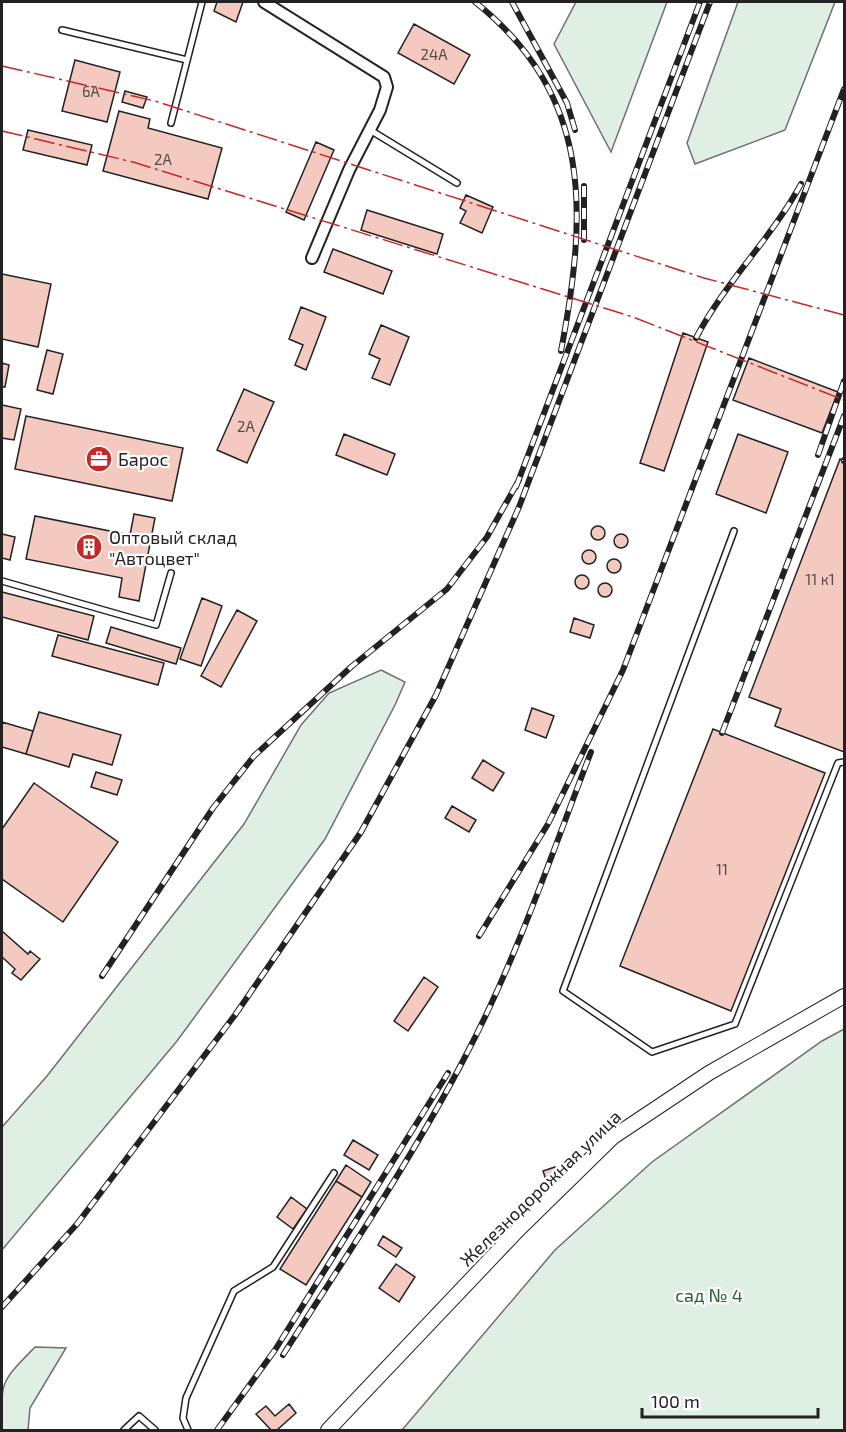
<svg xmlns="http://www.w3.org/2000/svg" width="846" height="1432" font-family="'Exo 2',sans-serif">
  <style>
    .green { fill: #e0efe3; stroke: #6f6f6f; stroke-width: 1.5 }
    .building { fill: #f3c9c0; stroke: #222; stroke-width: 1.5 }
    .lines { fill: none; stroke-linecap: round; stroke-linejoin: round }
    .service-casing { stroke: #222; stroke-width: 8 }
    .minor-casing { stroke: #222; stroke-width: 14 }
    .tertiary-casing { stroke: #222; stroke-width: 16 }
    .service { stroke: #fff; stroke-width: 5 }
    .minor { stroke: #fff; stroke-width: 10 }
    .tertiary { stroke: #fff; stroke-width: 14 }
    .rail-casing { stroke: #222; stroke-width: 6 }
    .rail { stroke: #fff; stroke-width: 4; stroke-dasharray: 11; stroke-linecap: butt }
    .power { stroke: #c62828; stroke-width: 1.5; stroke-dasharray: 21 4.5 3 4.5; stroke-linecap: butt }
    .labels { text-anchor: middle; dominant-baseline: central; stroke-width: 4.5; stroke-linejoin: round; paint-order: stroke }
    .number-label { font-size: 15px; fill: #564c4a }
    .poi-label { font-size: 18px; fill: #222; stroke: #fff; text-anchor: start }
    .street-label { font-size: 18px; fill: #222; stroke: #fff }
    .park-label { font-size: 18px; fill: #2f5e38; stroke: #fff }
  </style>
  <rect width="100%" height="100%" fill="#fff"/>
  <!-- green -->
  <path class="green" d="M576,2H667L611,152L554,44Z
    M738,2H835L785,130L695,164L687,143Z
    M381,670L405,682L395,705L325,839L177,1041L2,1250V1127L47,1076L244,824L301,725L329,693Z
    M844,1029V1430H402L555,1250L652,1162L822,1041Z
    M35,1347L66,1348L30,1408L28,1430H2C1,1380 0,1383 35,1347Z"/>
  <!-- building -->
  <path class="building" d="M217,2H243L236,22L214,11Z
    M414,24L470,55L454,84L398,53Z
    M75,60L120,72L107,122L62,111Z
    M125,91L147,97L143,108L122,102Z
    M119,111L150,119L148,128L222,148L208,199L103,171Z
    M28,130L92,145L87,165L23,150Z
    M316,142L334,150L304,220L286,212Z
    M466,195L493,207L482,233L460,223L466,211L460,208Z
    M367,210L443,234L437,254L361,230Z
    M333,249L392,271L383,294L324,272Z
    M2,274L51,284L38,347L2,339Z
    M301,307L326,317L306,370L295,365L303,345L289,339Z
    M381,325L409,337L390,385L372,378L380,359L369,354Z
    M683,333L708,342L664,471L640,463Z
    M47,350L63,354L53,394L37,390Z
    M749,358L838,392L822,433L733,400Z
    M2,363L9,365L5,387H2Z
    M244,389L274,402L247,463L217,450Z
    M2,405L21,409L14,440L2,438Z
    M26,416L183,448L172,501L15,469Z
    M344,434L395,454L387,475L336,455Z
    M738,434L788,452L766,513L716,494Z
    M840,459L844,461V752L775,726L781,709L749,697Z
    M134,514L155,518L139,601L119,597L122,578L26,559L35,516L130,535Z
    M591 533a7 7 0 1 1 14 0a7 7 0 1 1-14 0Z
    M2,534L15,537L10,560L2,558Z
    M614 541a7 7 0 1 1 14 0a7 7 0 1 1-14 0Z
    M582 557a7 7 0 1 1 14 0a7 7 0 1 1-14 0Z
    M607 566a7 7 0 1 1 14 0a7 7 0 1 1-14 0Z
    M575 582a7 7 0 1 1 14 0a7 7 0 1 1-14 0Z
    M598 590a7 7 0 1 1 14 0a7 7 0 1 1-14 0Z
    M2,592L94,616L88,640L2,617Z
    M202,598L222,606L201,666L180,659Z
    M237,610L257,621L221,687L201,676Z
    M574,618L594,625L590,638L570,632Z
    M111,627L181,648L176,664L106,643Z
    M58,635L164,663L158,685L52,656Z
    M532,708L554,716L546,738L525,730Z
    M39,712L121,735L112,765L73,754L69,767L26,754Z
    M2,722L33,731L26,754L2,747Z
    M713,729L825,773L731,1011L620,966Z
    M483,760L504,773L493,791L472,778Z
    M96,772L122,780L117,795L91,787Z
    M34,783L118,842L63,922L2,879V829Z
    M452,806L476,820L469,832L445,818Z
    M2,931L28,954L30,951L40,959L21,980L12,973L15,969L2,957Z
    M424,977L438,987L408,1031L394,1021Z
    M353,1140L378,1155L369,1170L344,1155Z
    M346,1165L371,1182L362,1197L336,1181Z
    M555,1167L560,1183L548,1186L543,1171Z
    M336,1181L362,1197L306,1285L280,1269Z
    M291,1197L307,1209L293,1229L277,1217Z
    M383,1236L402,1248L396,1257L378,1245Z
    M396,1264L415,1277L399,1302L379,1288Z
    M289,1404L296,1413L277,1430H271L256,1414L266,1406L275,1416Z"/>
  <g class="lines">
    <defs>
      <path id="service" d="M62,30L187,60
        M171,123L202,2
        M370,130L457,183
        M734,531L563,991L652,1052L735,1024L838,763L844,762
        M2,581L156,625L171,573
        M124,1430L139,1416L155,1430
        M188,1430L183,1418L186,1398L234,1291L273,1267L334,1173"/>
      <path id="minor" d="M264,2L384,77L387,87L380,110L349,170L312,258"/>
      <path id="tertiary" d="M328,1430L518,1230L613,1137L709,1073L844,996"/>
    </defs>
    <!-- service casing -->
    <use href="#service" class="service-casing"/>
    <!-- minor casing -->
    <use href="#minor" class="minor-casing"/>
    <!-- tertiary casing -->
    <use href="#tertiary" class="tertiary-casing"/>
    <!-- service -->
    <use href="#service" class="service"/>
    <!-- minor -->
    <use href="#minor" class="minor"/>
    <!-- tertiary -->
    <use href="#tertiary" class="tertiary"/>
    <defs>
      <path id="rail" d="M475,2C594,97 587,214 561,351
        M512,2L567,103L575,130
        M584,186V240
        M696,338C725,282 771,239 801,184
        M818,455L844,381
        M844,461V460
        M516,487L700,2
        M722,733L844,416
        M479,936L548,824L623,670L844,89
        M102,976L213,808L254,756L351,667L447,589L487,537L519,480
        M2,1307L77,1224L235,1015L361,832L436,695L519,507L710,2
        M283,1355C346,1256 412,1159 466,1055C517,958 552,853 591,752
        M217,1430L275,1350L448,1073"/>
    </defs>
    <!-- rail casing -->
    <use href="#rail" class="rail-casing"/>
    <!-- rail -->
    <use href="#rail" class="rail"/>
    <!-- power -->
    <path class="power" d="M2,66L155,101L704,278L844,315
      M2,131L133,162L633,317L844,400"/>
  </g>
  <!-- icons -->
  <defs>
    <symbol id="office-disc" viewBox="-11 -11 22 22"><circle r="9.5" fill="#c62828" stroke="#fff"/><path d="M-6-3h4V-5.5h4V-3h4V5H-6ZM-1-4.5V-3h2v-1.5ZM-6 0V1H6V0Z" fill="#fff"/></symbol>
    <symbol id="building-disc" viewBox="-11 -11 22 22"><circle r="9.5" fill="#c62828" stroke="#fff"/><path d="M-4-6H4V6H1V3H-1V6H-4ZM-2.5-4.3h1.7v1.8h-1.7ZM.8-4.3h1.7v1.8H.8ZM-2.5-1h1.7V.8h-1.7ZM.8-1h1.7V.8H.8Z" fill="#fff"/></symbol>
  </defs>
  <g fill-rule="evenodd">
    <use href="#office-disc" x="84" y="444" width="30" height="30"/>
    <use href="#building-disc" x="74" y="532" width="30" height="30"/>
  </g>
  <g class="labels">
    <!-- number labels -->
    <g class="number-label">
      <text x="434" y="54">24А</text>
      <text x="91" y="91">6А</text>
      <text x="163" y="159">2А</text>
      <text x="246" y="426">2А</text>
      <text x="820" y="579">11 к1</text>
      <text x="722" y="869">11</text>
    </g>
    <!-- poi labels -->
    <g class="poi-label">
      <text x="118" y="459">Барос</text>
      <text x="109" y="537">Оптовый склад<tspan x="109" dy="21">"Автоцвет"</tspan></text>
    </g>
    <!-- street labels -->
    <g class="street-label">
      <text transform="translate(540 1188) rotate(-44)">Железнодорожная улица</text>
    </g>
    <!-- park labels -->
    <g class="park-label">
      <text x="709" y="1295">сад № 4</text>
    </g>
  </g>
  <!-- border -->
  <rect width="846" height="1432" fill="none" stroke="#222222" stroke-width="6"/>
  <!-- scale -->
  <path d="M642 1408v9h176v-9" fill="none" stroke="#222222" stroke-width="3"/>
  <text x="651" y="1408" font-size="18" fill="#222222" stroke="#ffffff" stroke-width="4.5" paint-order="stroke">100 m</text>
</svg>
